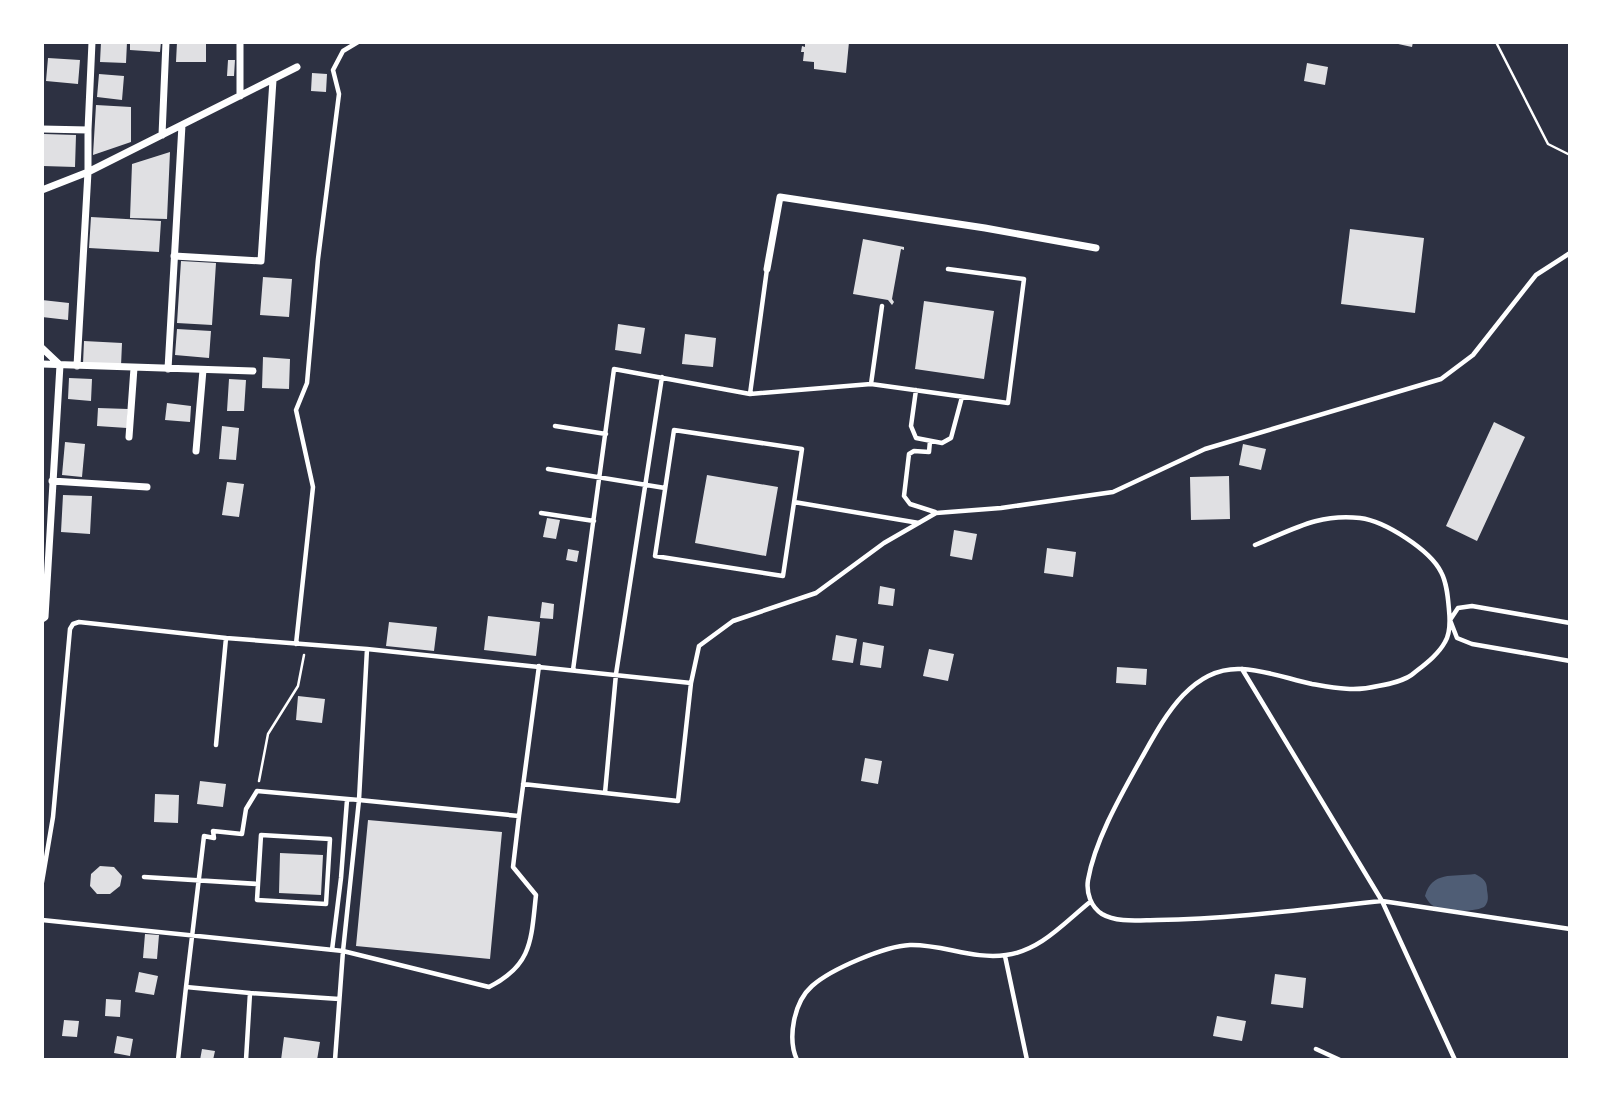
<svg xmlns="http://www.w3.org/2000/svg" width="1612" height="1102" font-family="'Varela Round',sans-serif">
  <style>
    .water { fill: #4f5d75 }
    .building { fill: #e0e0e3 }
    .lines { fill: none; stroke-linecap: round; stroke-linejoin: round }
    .path { stroke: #fff; stroke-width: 2.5 }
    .service { stroke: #fff; stroke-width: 4.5 }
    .minor { stroke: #fff; stroke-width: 7 }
  </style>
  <rect width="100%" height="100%" fill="#2d3142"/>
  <!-- water -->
  <path class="water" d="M1475,874C1483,878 1487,881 1487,890C1488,896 1489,901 1485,906C1478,913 1440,912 1432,905C1429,903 1427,899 1425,896C1432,871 1452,877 1475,874Z"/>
  <!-- building -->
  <path class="building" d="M101,42H127L126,63L100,62Z
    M130,42H161L160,52L130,50Z
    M177,42H206V62H176Z
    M805,42H849L846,73L814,69V62L803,61L804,52H801L802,46L805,47Z
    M1389,42H1413L1412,47Z
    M48,58L80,60L78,84L46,81Z
    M228,60H235L234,76H227Z
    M1307,63L1328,67L1325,85L1304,81Z
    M312,73L327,74L326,92L311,91Z
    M99,74L124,76L122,100L97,97Z
    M96,105L131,107V142L93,155Z
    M44,134L76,135L75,167L43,166Z
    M170,152L167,219L130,218L132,164Z
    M91,217L161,221L159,252L89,248Z
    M1350,229L1424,238L1415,313L1341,304Z
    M863,239L904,247V250L901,249L892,299L894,302L892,305L888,300L853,294Z
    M181,261L216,263L212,325L177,323Z
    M263,277L292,279L289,317L260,315Z
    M42,300L69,303L68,320L42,317Z
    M924,301L994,311L984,379L915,369Z
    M618,324L645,328L641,354L615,350Z
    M177,329L211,331L209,358L175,355Z
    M685,334L716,338L713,367L682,364Z
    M84,341L122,343L121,366L83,364Z
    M263,357L290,359L289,389L262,388Z
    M69,378L92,379L91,401L68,399Z
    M229,379L246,380L244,411H227Z
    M167,403L191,406L190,422L165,420Z
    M98,408L128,409L127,428L97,426Z
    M1494,422L1525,437L1477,541L1446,526Z
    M222,426L239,428L236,460L219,459Z
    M65,442L85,444L82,477L62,475Z
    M1243,444L1266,449L1261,470L1239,465Z
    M707,475L778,487L766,556L695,543Z
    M1229,476L1230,519L1191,520L1190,477Z
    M227,482L244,484L239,517L222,515Z
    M63,495L92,496L90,534L61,532Z
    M547,518L560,520L556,539L543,537Z
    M954,530L977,534L972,560L950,556Z
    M1047,548L1076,552L1073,577L1044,573Z
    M568,549L579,551L577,562L566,560Z
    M880,586L895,589L893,606L878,604Z
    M542,602L554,604L553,619L540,618Z
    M488,616L540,622L536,656L484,650Z
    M389,622L437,627L434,651L386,646Z
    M836,635L857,639L853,663L832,660Z
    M863,642L884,646L881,668L860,665Z
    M929,649L954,654L948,681L923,676Z
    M1117,667L1147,669L1146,685L1116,683Z
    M298,696L325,699L322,723L296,720Z
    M865,758L882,761L878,784L861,781Z
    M200,781L226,784L223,807L197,804Z
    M155,794L179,795L178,823L154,822Z
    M368,820L502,832L490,959L356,946Z
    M280,853L323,855L321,895L279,893Z
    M100,866L114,867L122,876L120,886L110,894H97L90,886L91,874Z
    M145,934L159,935L157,959L143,958Z
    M139,972L158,976L154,995L135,992Z
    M1275,974L1306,978L1303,1008L1271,1004Z
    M106,999L121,1000L120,1017L105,1016Z
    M1217,1016L1246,1021L1242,1041L1213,1036Z
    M64,1020L79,1021L77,1037L62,1036Z
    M117,1036L133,1039L130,1056L114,1053Z
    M284,1037L320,1042L317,1060H281Z
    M202,1049L215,1051L213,1060H200Z"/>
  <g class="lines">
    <!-- path -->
    <path class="path" d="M1496,42L1548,144L1570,155
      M259,781L268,734L298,686L304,655"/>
    <!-- service -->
    <path class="service" d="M871,384L1008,403L1024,279L948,269
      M916,390L911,426L916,438L942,443L951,438L962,397
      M750,394L871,384L882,306
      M555,426L606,434
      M674,430L802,449L783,576L655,556Z
      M930,441L929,452L914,451L909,454L904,496L910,504L935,512
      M548,469L665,488
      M794,502L919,523
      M541,513L594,521
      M1255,545C1292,530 1319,513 1360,518C1385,521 1430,550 1441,572C1447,583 1448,598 1449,610C1450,620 1450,634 1445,642C1438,655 1424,665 1414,673C1405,681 1389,684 1378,686C1355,692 1335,688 1312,684C1289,679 1265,670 1242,669C1190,666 1163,720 1141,759C1121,795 1095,840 1088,880C1086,893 1091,907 1102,914C1117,923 1140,920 1157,920C1232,919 1307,909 1382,901L1455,1060
      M1570,623L1472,606L1458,608L1450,620L1457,638L1472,644L1570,661
      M296,644L313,487L296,410L307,383L318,259L339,94L333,70L343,51L358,42
      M1242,669L1382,901L1570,929
      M573,670L614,369L750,394L767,269
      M216,745L226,638L367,649L691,683L699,646L733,621L816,593L884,543L936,513L1001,508L1113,492L1205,449L1441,379L1473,355L1536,275L1570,253
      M523,784L678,801L691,683
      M605,793L616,674L662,377
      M144,877L258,884L261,835L330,839L326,904L257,900L258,884
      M42,882L53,817L70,629L73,624L79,622L226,638
      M42,920L343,951L489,987C533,965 531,939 536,895L513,867L519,816
      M332,950L341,878L347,800
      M1005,956L1027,1060
      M250,993L186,987L204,836L214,838L213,831L242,834L246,809L257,791L359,800L367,649
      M1316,1049L1340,1060
      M178,1060L186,987
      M246,1060L250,993L339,999
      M335,1060L343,951L359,800L519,816L539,666
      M797,1060C787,1038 794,1002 812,986C831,969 885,946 910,945C942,944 974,960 1006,955C1040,951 1064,923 1090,902"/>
    <!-- minor -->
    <path class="minor" d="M240,42V96
      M42,129L88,130
      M162,135L166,42
      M42,190L88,172L297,67
      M174,256L261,261L273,80
      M767,269L780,197L985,228L1096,248
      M42,348L60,365L45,617L42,619
      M42,364L253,371
      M77,366L88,172V130L92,42
      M168,369L182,125
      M129,437L134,368
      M196,451L203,370
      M52,481L147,487"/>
  </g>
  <!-- border -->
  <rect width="1612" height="1102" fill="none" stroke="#ffffff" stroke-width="88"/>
</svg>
